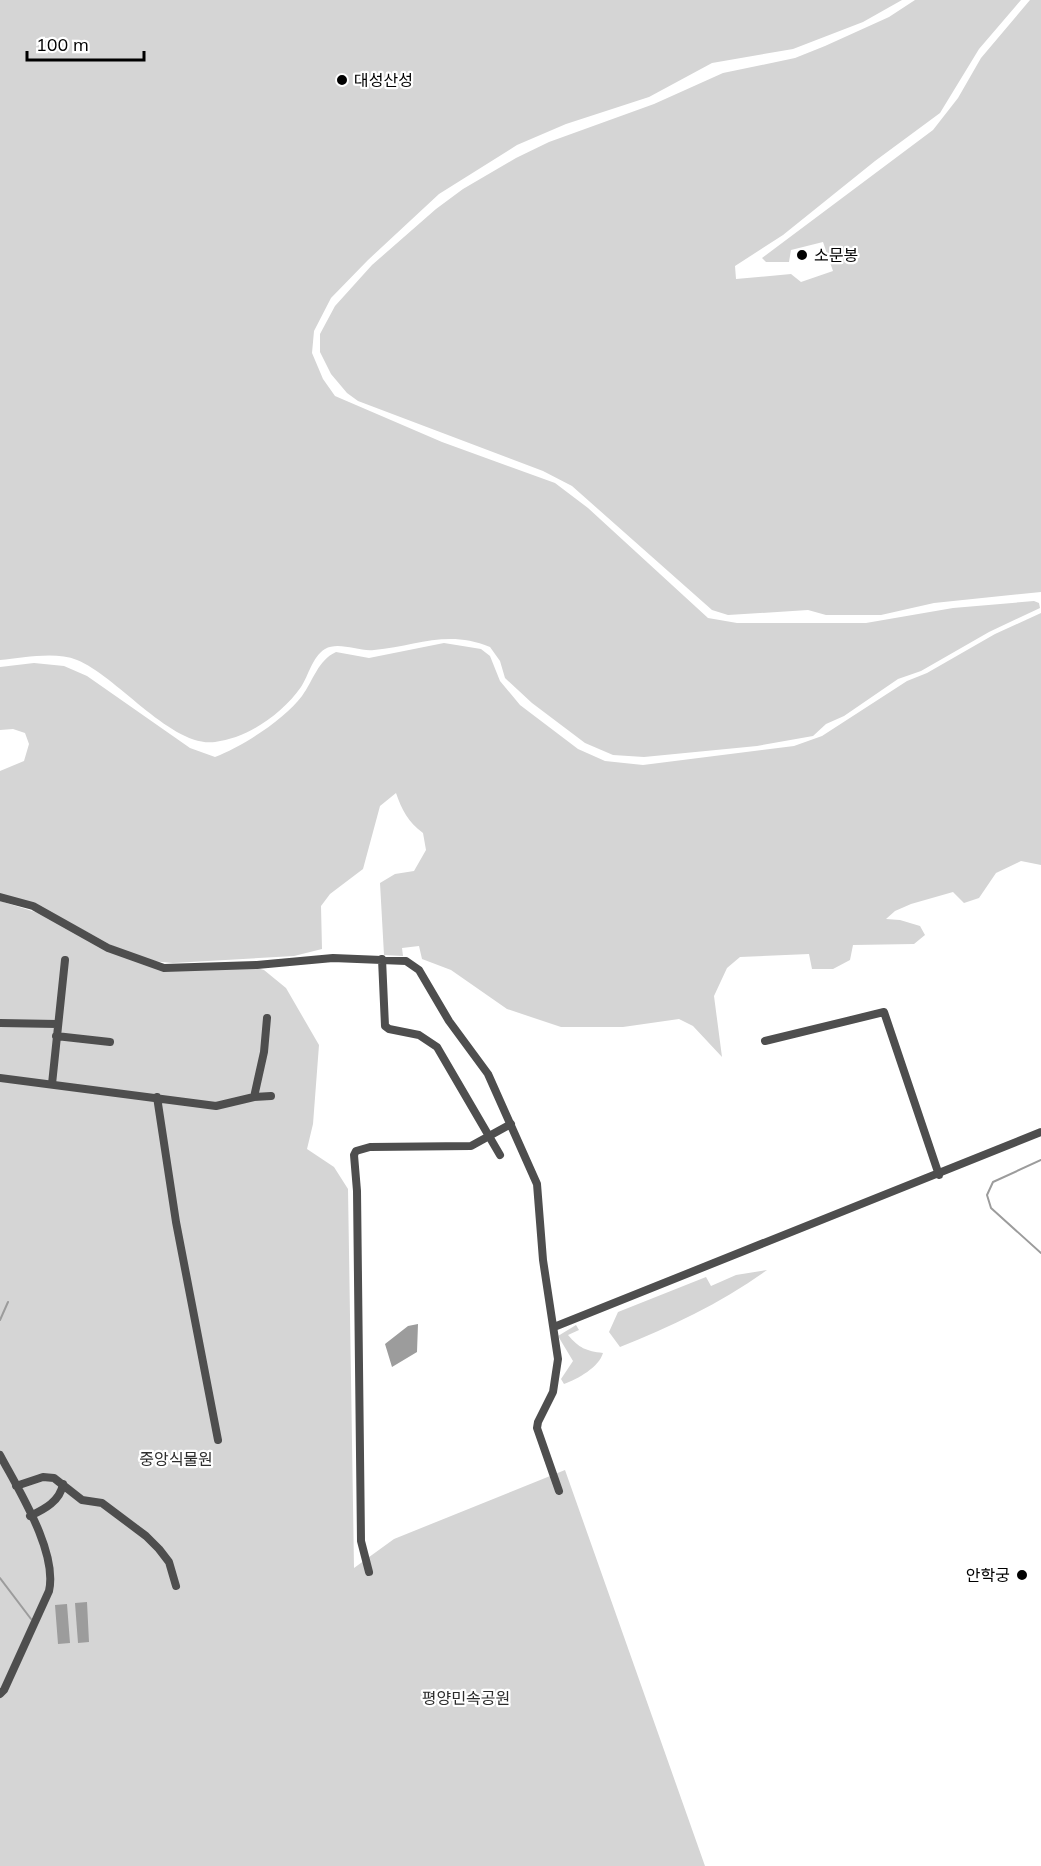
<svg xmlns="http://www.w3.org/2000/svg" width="1041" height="1866" font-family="Mulish,'Noto Sans KR',sans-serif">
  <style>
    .green { fill: #d5d5d5 }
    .water { fill: #9c9c9c }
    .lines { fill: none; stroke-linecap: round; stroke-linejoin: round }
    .stream { stroke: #9c9c9c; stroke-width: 2 }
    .minor { stroke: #4e4e4e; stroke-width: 8 }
    .poi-dot { fill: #000; stroke: #fff; stroke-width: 2 }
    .labels { text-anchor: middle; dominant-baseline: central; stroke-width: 4.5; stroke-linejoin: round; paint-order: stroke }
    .poi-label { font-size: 16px; fill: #000; stroke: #fff; text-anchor: start }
    .park-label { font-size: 16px; fill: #2c2c2c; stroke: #fff }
  </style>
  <rect width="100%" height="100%" fill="#fff"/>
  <!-- green -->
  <path class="green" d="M0,0H902L863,22L793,49L712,63L649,97L566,124L517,145L439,194L368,260L331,298L314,331L312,353L323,379L335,396L442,442L555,483L588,508L708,618L737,623H866L953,608L1034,601L1039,603L1040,608L989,632L921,671L898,679L844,716L826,724L813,736L757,746L644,757L613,755L585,743L532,703L505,678L500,661L490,647C448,629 416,646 374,650C359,652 339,641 325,649C312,657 309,675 301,687C282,714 248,738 215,742C172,748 117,676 77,660C55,651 23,658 0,660Z
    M915,0H1021L979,49L940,113L875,161L783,235L735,266L736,279L791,274L801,282L833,271L823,242L791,250L789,262H766L762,258L933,130L958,98L981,58L1030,0H1041V592L934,603L881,615H826L808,610L728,615L712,610L572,486L543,471L358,401L347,393L331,374L320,352V334L335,306L372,265L436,209L463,189L516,158L549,142L654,104L723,73L795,58L825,46L889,17Z
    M1041,613V865L1021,861L996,873L979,898L964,903L953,892L911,904L895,911L886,919L900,920L920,926L925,935L914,944L853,945L850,960L833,969H812L809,954L740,957L727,968L714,996L722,1057L693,1026L679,1019L623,1027H561L507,1009L451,970L422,959L419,946L402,948L403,956L384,955L380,883L395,874L414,871L426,850L423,833C408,822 402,810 396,793L380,806L363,869L330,894L321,906L322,949L294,956L173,963L151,961L113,946L54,914L0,894V771L24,761L29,744L25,733L13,729L0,730V667L34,663L64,666L87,676L190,748L215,757C242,747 285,719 302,696C313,681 318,660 336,652L369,658L444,643L481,649L490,656L500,681L520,705L578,749L605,761L643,765L794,746L822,736L907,681L927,673L995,634Z
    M0,901L45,915L146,965L253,967L264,970L286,988L319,1045L313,1124L307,1149L334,1167L348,1189L354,1568L394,1539L565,1470L705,1866H0Z
    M767,1270C723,1302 670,1327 620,1347L609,1332L618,1312L706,1277L711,1286L736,1275Z
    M576,1325L579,1330L568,1335C579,1348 586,1351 603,1353C599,1367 578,1379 564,1384L561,1379L573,1361L558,1336Z"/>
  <!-- water -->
  <path class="water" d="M418,1324L417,1352L392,1367L385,1344L408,1326Z
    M87,1602L89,1642L78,1643L75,1603Z
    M67,1604L70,1643L58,1644L55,1605Z"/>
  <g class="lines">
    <!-- stream -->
    <path class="stream" d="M1041,1160L993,1182L987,1195L991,1208L1041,1253
      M0,1320L8,1302
      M0,1578L31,1619"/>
    <!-- minor -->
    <path class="minor" d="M0,897L33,906L108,948L164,968L257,965L333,958L406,961L419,970L449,1021L488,1074L537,1184L543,1260L558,1359L553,1392L538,1422L537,1428L559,1491
      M382,959L385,1026L389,1029L419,1035L437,1047L500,1155
      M0,1023L57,1024
      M56,1036L110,1042
      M765,1041L884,1012L939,1175
      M0,1078L216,1106L254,1097L271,1096
      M52,1084L65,960
      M157,1097L176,1222L218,1440
      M254,1097L264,1052L267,1018
      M554,1327L1041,1132
      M0,1455C18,1489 58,1552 49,1591L4,1690L0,1694
      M16,1486L43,1477L54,1478L82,1500L102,1503L146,1536L159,1549L169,1562L176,1586
      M30,1516C45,1509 60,1501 63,1484
      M369,1572L361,1541L357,1191L354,1155L356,1151L370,1147L471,1146L511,1124"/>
  </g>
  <!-- markers -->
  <g class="poi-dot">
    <circle cx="342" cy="80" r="6"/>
    <circle cx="802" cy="255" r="6"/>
    <circle cx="1022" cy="1575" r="6"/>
  </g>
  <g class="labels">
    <!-- poi labels -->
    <g class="poi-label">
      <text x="354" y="80">대성산성</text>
      <text x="814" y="255">소문봉</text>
      <text x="1010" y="1575" text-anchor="end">안학궁</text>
    </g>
    <!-- park labels -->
    <g class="park-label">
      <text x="176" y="1459">중앙식물원</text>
      <text x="466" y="1698">평양민속공원</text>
    </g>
  </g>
  <!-- scale -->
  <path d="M27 51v9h117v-9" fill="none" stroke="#000000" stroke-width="3"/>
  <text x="36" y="51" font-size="18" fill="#000000" stroke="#ffffff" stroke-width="4.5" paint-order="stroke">100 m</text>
</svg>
